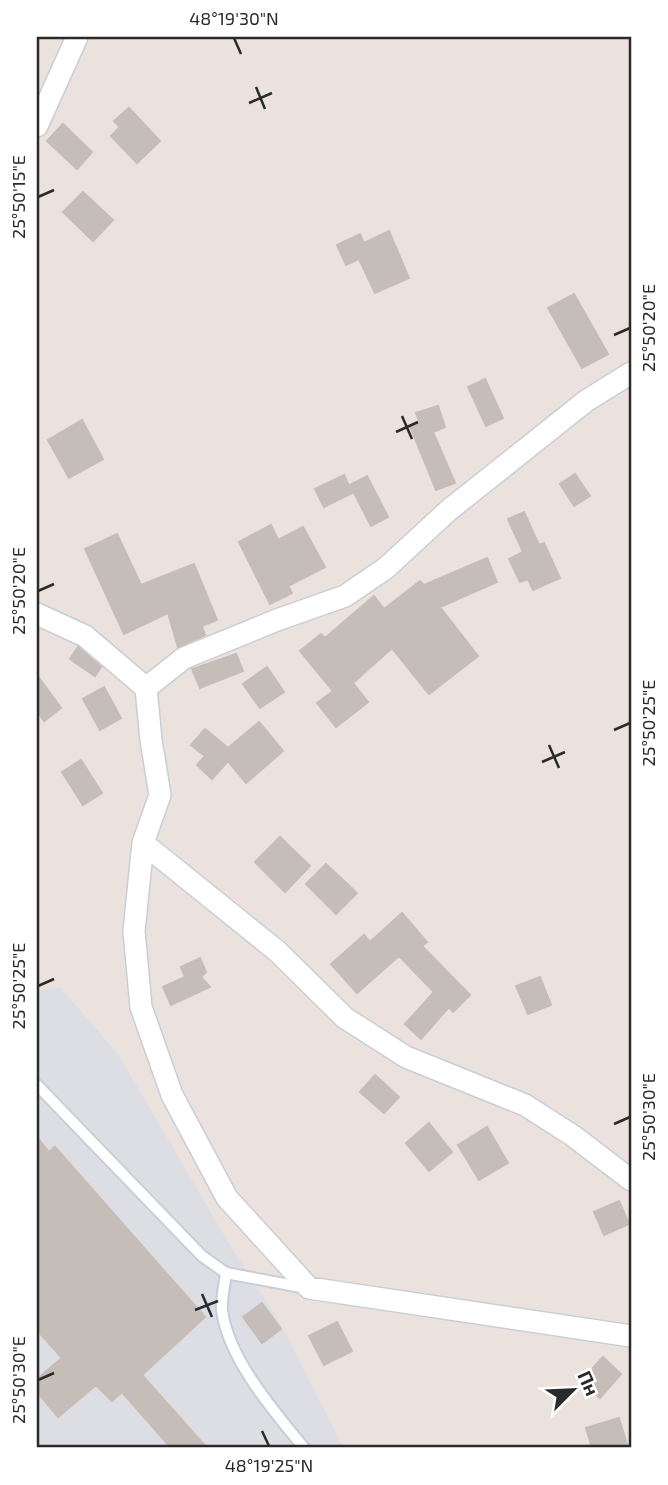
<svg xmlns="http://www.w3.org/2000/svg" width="668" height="1485" font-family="'Exo 2',sans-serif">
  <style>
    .industrial { fill: #dddde4 }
    .building { fill: #c4bdb8; stroke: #c7bdb6; stroke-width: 2 }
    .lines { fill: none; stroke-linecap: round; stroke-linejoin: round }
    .service-casing { stroke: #c8ced7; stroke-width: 14 }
    .minor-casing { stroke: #c8ced7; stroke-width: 24 }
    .service { stroke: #fff; stroke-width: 10 }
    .minor { stroke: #fff; stroke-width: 21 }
    .ticks { fill: none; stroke: #2a2a2a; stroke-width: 2.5 }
    .neatline { fill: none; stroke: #2a2a2a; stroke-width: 2.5 }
    .ticks-label { font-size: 18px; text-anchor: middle; fill: #2a2a2a }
  </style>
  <rect width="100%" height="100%" fill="#ebe2dd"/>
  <!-- industrial -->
  <path class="industrial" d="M61,988L118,1054L230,1245L279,1321L343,1448H37V990Z"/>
  <!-- building -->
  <path class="building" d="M129,108L160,141L137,163L111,136L120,127L114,121Z
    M63,124L92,152L77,169L47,141Z
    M83,192L113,220L93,241L63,212Z
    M389,231L409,278L375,293L359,259L346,265L337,245L360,234L364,243Z
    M574,294L608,354L582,368L548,308Z
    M485,379L503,418L486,426L468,387Z
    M438,406L445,427L433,432L455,483L436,490L410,426L420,423L416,413Z
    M82,420L103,459L69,478L48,440Z
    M575,474L590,496L574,506L560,484Z
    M344,475L352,493L324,507L315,489Z
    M367,476L388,517L371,526L350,485Z
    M524,512L539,545L544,543L560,578L533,590L528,579L520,582L509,559L523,552L508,519Z
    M271,525L278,540L303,527L325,567L288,586L292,593L270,604L239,542Z
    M117,534L141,585L194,564L217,620L202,626L205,635L178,647L168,613L124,634L85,549Z
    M487,558L497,582L440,607L478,656L429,694L392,648L353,683L368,702L336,727L317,703L333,691L300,651L321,634L325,638L374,596L384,609L420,581L424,585Z
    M78,647L101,667L95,676L70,659Z
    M236,654L243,671L200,688L192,669Z
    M267,667L284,692L260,708L243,684Z
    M37,675L61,708L44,721L37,711Z
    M104,687L121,718L100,730L83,699Z
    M259,722L283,751L246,783L228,761L212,779L197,765L205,756L191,745L205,729L228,748Z
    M81,760L102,793L83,805L62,772Z
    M280,837L310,866L285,892L255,862Z
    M326,864L357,893L336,914L306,884Z
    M402,913L427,942L422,946L470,995L453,1012L449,1007L421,1039L405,1024L434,992L399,956L357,993L331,964L364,935L370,942Z
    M200,958L206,972L201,977L210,987L171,1005L163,987L185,977L181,967Z
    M540,977L551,1005L528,1014L516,986Z
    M375,1075L399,1097L384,1113L360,1092Z
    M429,1123L452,1152L429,1171L406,1143Z
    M487,1127L508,1163L479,1180L458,1145Z
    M37,1137L49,1152L55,1147L205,1317L142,1375L207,1448H171L122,1392L112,1401L96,1385L58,1417L37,1392V1379L62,1358L37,1330Z
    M619,1201L629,1224L604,1235L594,1212Z
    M262,1303L281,1329L262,1343L243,1317Z
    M337,1322L352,1351L324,1365L309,1336Z
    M603,1357L621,1374L600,1398L581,1381Z
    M619,1418L628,1448H592L586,1428Z"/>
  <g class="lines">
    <defs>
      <path id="service" d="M37,1085L202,1256L226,1273L306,1288
        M226,1273C225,1284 221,1298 222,1310C228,1359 274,1411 304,1448"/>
      <path id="minor" d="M37,126L77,37
        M37,614L85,636L146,688L151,740L160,795L143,843L134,931L141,1007L172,1095L227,1198L309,1288L631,1336
        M146,688L184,658L277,620L345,596L386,568L449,510L586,401L631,373
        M143,843L277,951L345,1018L406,1057L525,1105L572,1135L631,1180"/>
    </defs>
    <!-- service casing -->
    <use href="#service" class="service-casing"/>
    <!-- minor casing -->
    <use href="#minor" class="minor-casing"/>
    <!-- service -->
    <use href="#service" class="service"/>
    <!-- minor -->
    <use href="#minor" class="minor"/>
  </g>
  <!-- ticks -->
  <path class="ticks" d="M234,38L241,54M256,87L265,109M249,103L272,93M38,197L54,190M614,335L630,328M402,416L412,439M396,432L418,422M38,591L54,584M614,730L630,723M549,745L559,768M542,762L565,752M38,986L54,979M614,1124L630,1117M202,1294L212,1317M195,1310L218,1301M38,1380L54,1373M262,1431L269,1446"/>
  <!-- border -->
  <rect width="668" height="1485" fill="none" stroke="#ffffff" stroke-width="77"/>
  <!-- north arrow -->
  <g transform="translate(573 1390) rotate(66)" stroke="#ffffff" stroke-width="5" paint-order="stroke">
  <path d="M0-5L12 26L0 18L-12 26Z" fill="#2a2a2a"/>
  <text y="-10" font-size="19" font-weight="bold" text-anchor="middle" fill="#2a2a2a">Пн</text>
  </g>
  <rect x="38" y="38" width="592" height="1408" class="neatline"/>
  <g class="ticks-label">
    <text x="234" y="25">48°19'30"N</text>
    <text transform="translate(19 197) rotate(-90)" y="6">25°50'15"E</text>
    <text transform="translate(649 328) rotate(-90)" y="6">25°50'20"E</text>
    <text transform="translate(19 591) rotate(-90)" y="6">25°50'20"E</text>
    <text transform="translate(649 723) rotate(-90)" y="6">25°50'25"E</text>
    <text transform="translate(19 986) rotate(-90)" y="6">25°50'25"E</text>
    <text transform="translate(649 1117) rotate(-90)" y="6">25°50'30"E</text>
    <text transform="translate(19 1380) rotate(-90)" y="6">25°50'30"E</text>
    <text x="269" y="1472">48°19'25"N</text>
  </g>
</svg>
